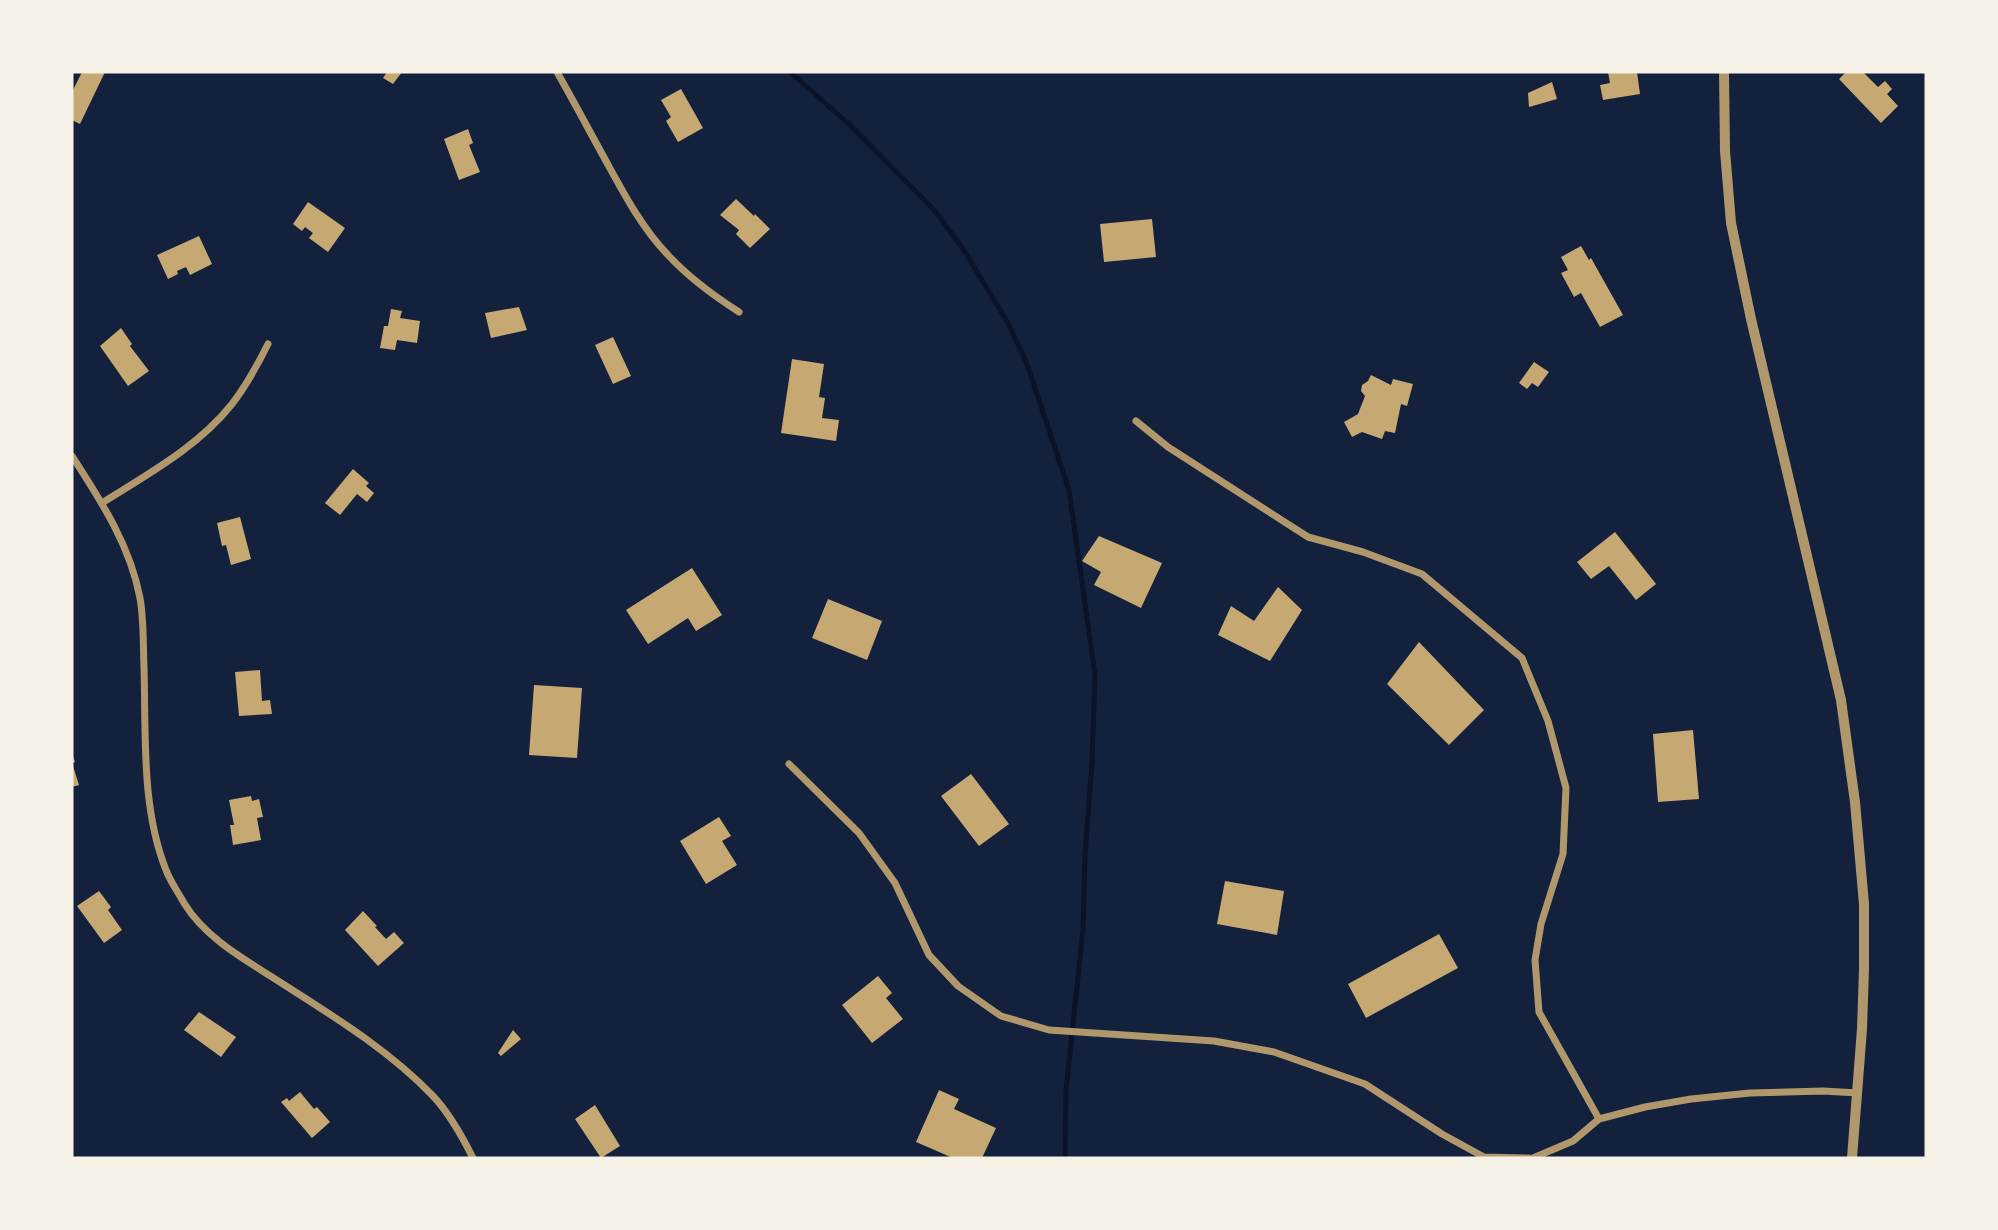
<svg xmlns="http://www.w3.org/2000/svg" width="1998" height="1230" font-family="'DM Sans',sans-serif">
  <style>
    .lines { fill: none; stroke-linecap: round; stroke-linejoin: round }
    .stream { stroke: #0b132b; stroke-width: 5 }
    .building { fill: #c6a872 }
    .minor { stroke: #b1986c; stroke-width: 7 }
    .tertiary { stroke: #b1986c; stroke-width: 10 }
  </style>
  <rect width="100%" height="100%" fill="#14213d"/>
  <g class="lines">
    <!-- stream -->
    <path class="stream" d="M790,72L850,125L936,212L965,252L1008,323L1027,364L1069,490L1095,675L1092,763L1085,854L1083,930L1066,1090L1065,1158"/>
  </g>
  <!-- building -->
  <path class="building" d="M82,72H105L80,124L72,120V92Z
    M387,72H402L393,84L383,78Z
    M1608,72H1637L1640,94L1603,100L1600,85L1610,83Z
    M1846,72H1863L1878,87L1885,81L1892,89L1887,94L1898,106L1881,123L1839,79Z
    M1552,82L1557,99L1529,107L1528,93Z
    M681,89L703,128L678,142L666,121L671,117L661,100Z
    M468,129L473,143L469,145L480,172L459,180L444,139Z
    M736,199L754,216L755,214L770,229L750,248L736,234L739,230L720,215Z
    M308,202L345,228L328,252L309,238L313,233L305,227L302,231L293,224Z
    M1152,219L1156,257L1104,262L1100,224Z
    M199,236L212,264L190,275L186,267L177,271L178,274L168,279L157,255Z
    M1581,246L1589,260L1591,258L1623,315L1600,327L1581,293L1574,297L1561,273L1568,270L1561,257Z
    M519,307L527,330L491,338L485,313Z
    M391,309L402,311L400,318L420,321L417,343L397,340L395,350L380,348L384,326H388Z
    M121,328L132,344L130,346L149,371L128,386L100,346Z
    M613,337L631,376L613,384L595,345Z
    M792,359L824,364L819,397L825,398L822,418L839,420L836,441L781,433Z
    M1534,362L1549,372L1538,387L1532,383L1527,389L1519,383Z
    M1371,375L1391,385L1393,379L1413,384L1407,406L1401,404L1395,433L1385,431L1382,439L1362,432L1352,437L1344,422L1358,414L1365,396L1361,391L1362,385L1368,381Z
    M353,469L369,483L366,486L374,493L367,502L357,494L340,515L325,503Z
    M240,517L251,559L231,565L226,545L222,546L217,523Z
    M1615,532L1656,584L1636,600L1609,566L1591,579L1577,562Z
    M1099,536L1162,563L1141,608L1094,585L1101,572L1082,561Z
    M692,568L722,615L696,631L688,618L648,644L626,610Z
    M1278,587L1302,610L1270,661L1218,635L1231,606L1254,621Z
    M828,599L882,621L867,660L812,638Z
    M1419,642L1484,710L1449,745L1387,684Z
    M260,670L262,701L270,700L272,714L239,716L235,672Z
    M534,685L582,688L577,758L529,755Z
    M1693,730L1699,799L1658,802L1653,734Z
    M72,753L75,762L72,763L79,785L72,787Z
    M971,774L1009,824L979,846L941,796Z
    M251,796L252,801L259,799L263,817L257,818L261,840L233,845L230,825H234L229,800Z
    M719,817L731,836L722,841L737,865L706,884L680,841Z
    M1225,881L1284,891L1277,935L1217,924Z
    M99,891L111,907L108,910L122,930L104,943L77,906Z
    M363,911L377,926L375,927L386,939L394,932L404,943L378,966L345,930Z
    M1439,934L1458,968L1366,1018L1348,984Z
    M878,976L892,993L886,998L903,1019L872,1043L842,1005Z
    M199,1012L236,1037L221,1057L184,1030Z
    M513,1030L521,1039L501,1056L498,1053Z
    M939,1090L959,1099L954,1109L996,1128L982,1158H953L916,1142Z
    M300,1092L314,1109L317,1107L330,1122L312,1138L281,1102L287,1098L289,1101Z
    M595,1105L620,1146L601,1158L575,1119Z"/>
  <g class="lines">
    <!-- minor -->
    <path class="minor" d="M557,72C574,102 590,132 606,161C624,194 642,228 668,255C689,278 714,296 739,312
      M1136,421L1168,447L1308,537L1363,552L1422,574L1522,658L1548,721L1566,788L1563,854L1541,924L1535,960L1539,1012L1599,1119
      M72,456C101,501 130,545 140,598C144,620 143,644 144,667C146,734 141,807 166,870C170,881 178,892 184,903C204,936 240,957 272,977C328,1013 387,1048 433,1096C450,1114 462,1136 473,1158
      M102,503C148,474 198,447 232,404C246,386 258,364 268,344
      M789,764L859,833L895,883L929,955L958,986L1001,1016L1049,1030L1214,1041L1274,1052L1365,1084L1442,1134L1484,1157L1529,1158
      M1533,1158L1573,1141L1599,1119L1645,1107L1691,1099L1750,1093L1823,1091L1858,1093"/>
    <!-- tertiary -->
    <path class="tertiary" d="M1724,72L1725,151L1731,223L1751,319L1841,700L1855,802L1864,904V969L1862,1029L1852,1158"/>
  </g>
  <!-- border -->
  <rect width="1998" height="1230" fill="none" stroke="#f6f1e7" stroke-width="147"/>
</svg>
